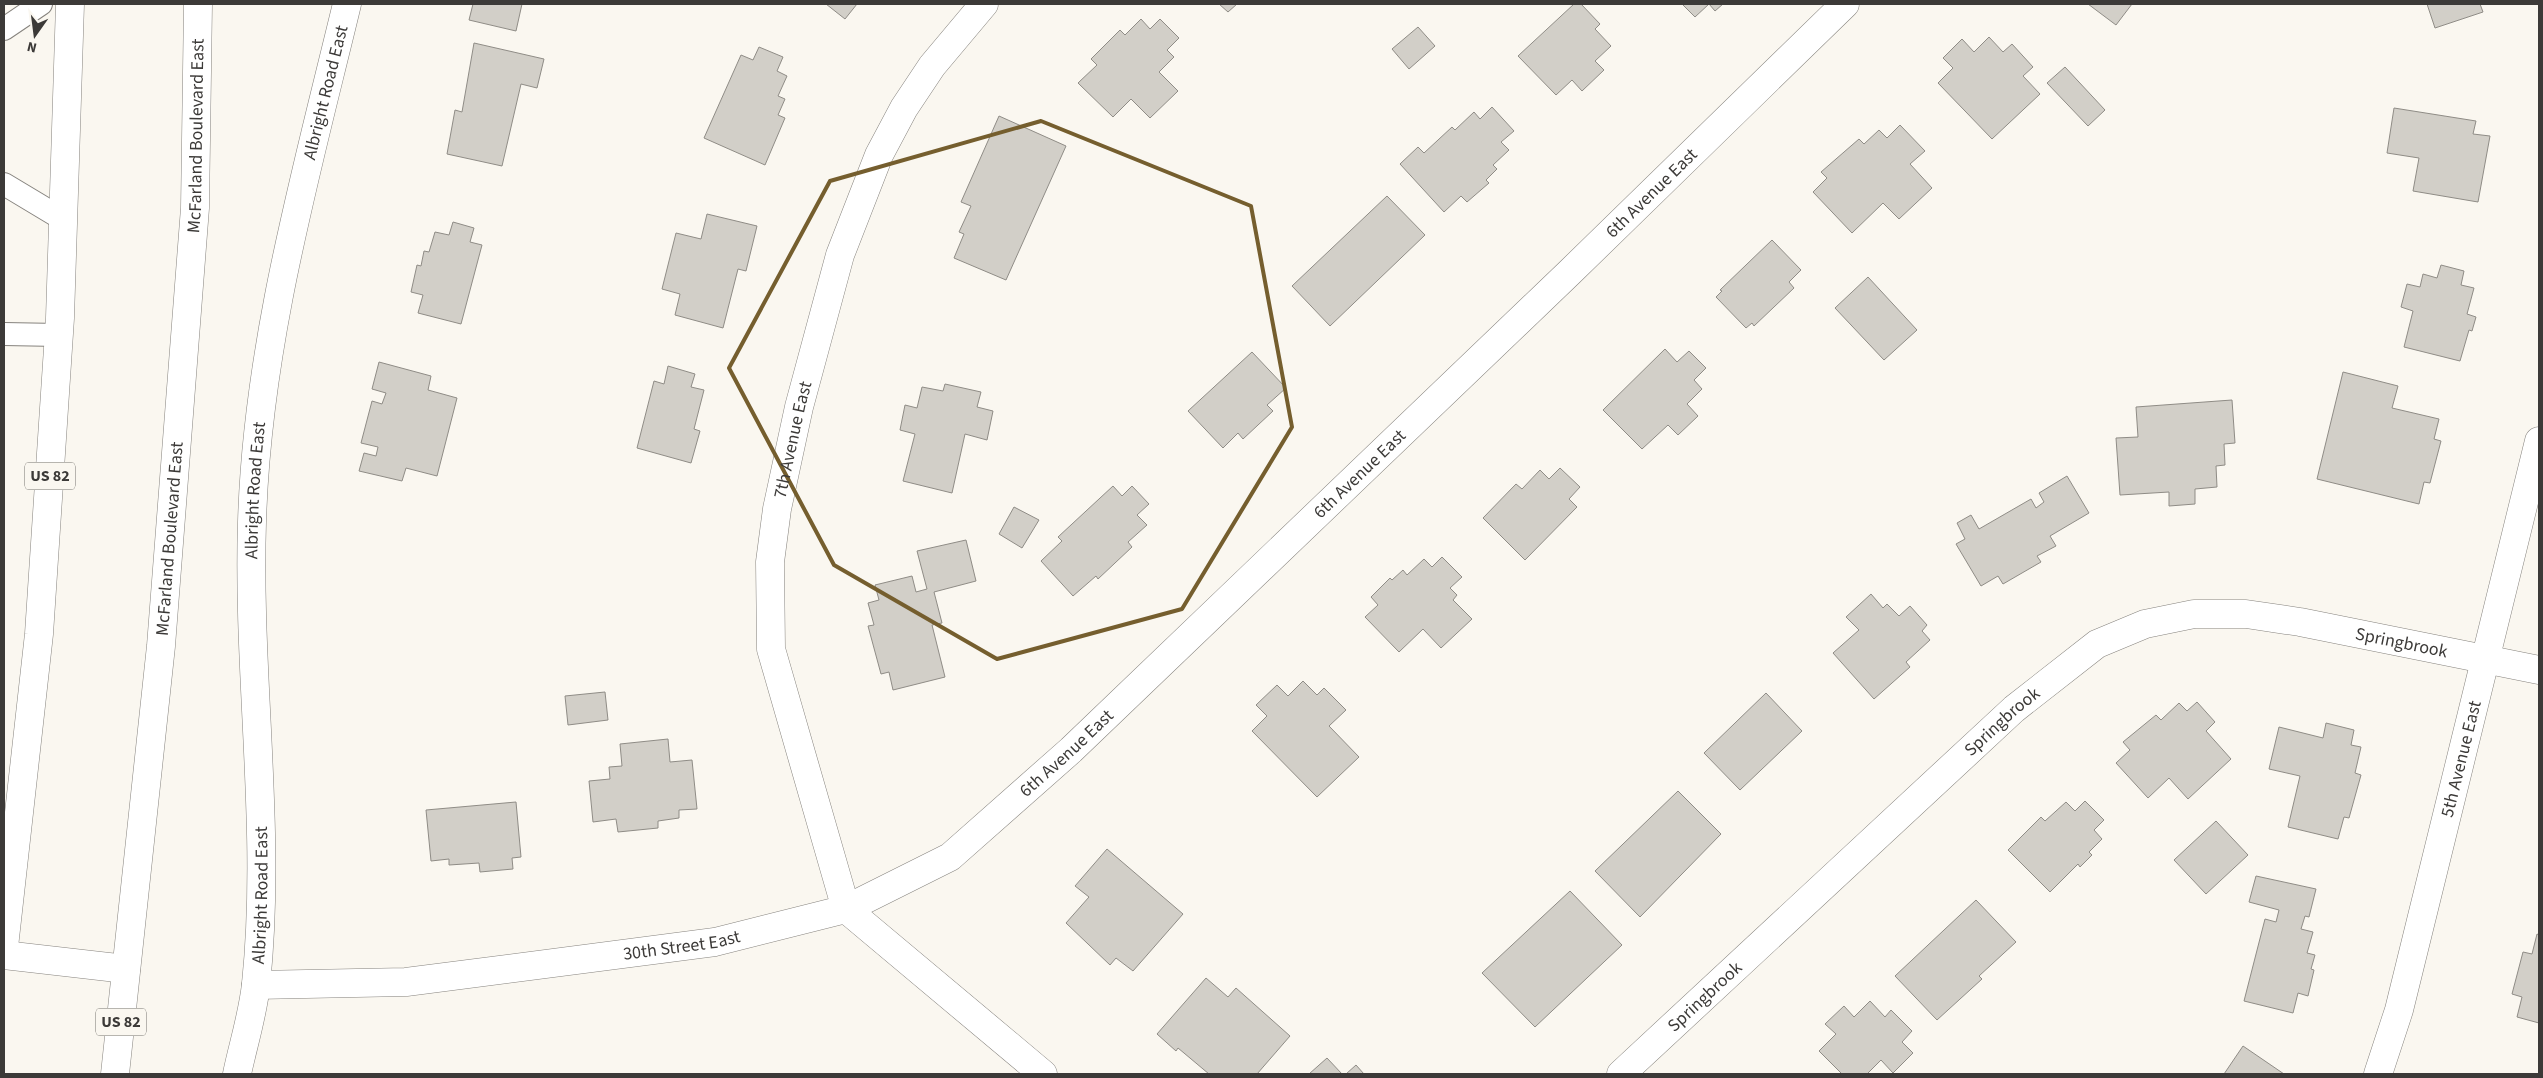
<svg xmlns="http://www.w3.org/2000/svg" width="2543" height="1078" font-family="'Source Sans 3',sans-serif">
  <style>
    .building { fill: #d2cfc8; stroke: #8f8c86 }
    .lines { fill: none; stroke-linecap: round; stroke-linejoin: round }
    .lane-casing { stroke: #86837e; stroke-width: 24 }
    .street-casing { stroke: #86837e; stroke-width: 29 }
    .highway-casing { stroke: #86837e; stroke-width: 29 }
    .lane { stroke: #fff; stroke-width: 22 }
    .street { stroke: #fff; stroke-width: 28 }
    .highway { stroke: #fff; stroke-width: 28 }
    .marked { fill: none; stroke: #755e2e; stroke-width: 4; stroke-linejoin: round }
    .labels { text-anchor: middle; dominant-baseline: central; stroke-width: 5; stroke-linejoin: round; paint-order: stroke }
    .shield { fill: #faf7f0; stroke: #75736f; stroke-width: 1 }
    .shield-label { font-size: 16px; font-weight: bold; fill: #3c3a38 }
    .street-label { font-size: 18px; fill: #3c3a38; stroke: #faf7f0 }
  </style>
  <rect width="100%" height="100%" fill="#faf7f0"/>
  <!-- building -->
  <path class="building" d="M473,4H522L516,31L469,20Z
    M826,4H857L845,19Z
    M1219,4H1237L1228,12Z
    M1574,4H1581L1600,24L1595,29L1611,46L1595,61L1604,70L1582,91L1572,80L1556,95L1518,56Z
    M1682,4H1723L1715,11L1709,4L1695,17Z
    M2088,4H2132L2116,25Z
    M2427,4H2480L2483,12L2435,28Z
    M1141,19L1150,29L1160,19L1179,38L1167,50L1174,57L1159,72L1178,91L1150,118L1131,99L1113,117L1078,83L1097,65L1091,59L1120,30L1125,35Z
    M1418,27L1435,46L1409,69L1392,49Z
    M1989,37L2003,52L2012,44L2033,67L2023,76L2040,94L1992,139L1938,83L1953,68L1943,58L1962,39L1974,52Z
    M474,43L544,59L537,88L521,84L502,166L447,154L455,110L462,112Z
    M759,47L783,57L777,71L787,76L778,96L785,99L778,115L785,118L765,165L704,138L741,55L753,60Z
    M2065,67L2105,110L2088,126L2047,83Z
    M1492,107L1514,131L1501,142L1509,150L1493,165L1497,169L1486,180L1489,183L1467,202L1461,196L1444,212L1400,164L1418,147L1424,153L1452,127L1455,130L1474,112L1480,119Z
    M2394,108L2476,121L2473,134L2490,136L2478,202L2413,191L2419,158L2387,153Z
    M999,116L1066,146L1006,280L954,258L964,234L959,232L971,206L961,202Z
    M1900,125L1925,151L1910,164L1932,188L1899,219L1883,203L1852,233L1813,192L1827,178L1821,172L1859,139L1864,144L1879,130L1887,138Z
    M1387,196L1425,235L1330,326L1292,286Z
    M707,214L757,226L746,271L738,269L723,328L675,315L680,294L662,289L676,233L701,239Z
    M453,222L474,228L470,242L482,245L461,324L418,313L423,295L411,292L417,265L421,266L424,251L429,252L435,232L449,235Z
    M1772,240L1801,270L1789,282L1794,288L1754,326L1752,323L1746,328L1716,297L1722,291L1720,290Z
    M2441,265L2464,271L2461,285L2474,288L2467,314L2476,317L2472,331L2469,330L2460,361L2404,347L2413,311L2401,307L2407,284L2420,287L2423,274L2437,278Z
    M1868,277L1917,330L1884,360L1835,308Z
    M1665,349L1677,362L1689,351L1706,368L1694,380L1702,389L1687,404L1698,416L1678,435L1668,425L1642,449L1603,410Z
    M1252,352L1286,388L1267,405L1273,411L1243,439L1238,433L1223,448L1188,411Z
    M379,362L431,376L428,390L457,398L437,476L406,468L402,481L359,471L364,453L376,456L378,447L361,443L372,401L382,404L386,393L372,389Z
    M668,366L695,374L691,387L704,390L694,429L700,431L691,463L637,448L654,381L664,384Z
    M2343,372L2398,386L2392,408L2439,419L2434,439L2441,441L2430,483L2424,482L2419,504L2317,479Z
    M945,384L981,392L977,407L993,411L987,440L965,434L952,493L903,481L915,434L900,430L905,405L917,408L922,387L943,391Z
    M2232,400L2235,443L2224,444L2225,465L2216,466L2217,487L2195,489V504L2169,506V492L2120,495L2116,438L2138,437L2136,407Z
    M1560,468L1580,487L1569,499L1577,507L1525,560L1483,518L1516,484L1522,489L1540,470L1549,479Z
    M2067,476L2089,513L2050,536L2056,546L2037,556L2041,562L2003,584L1998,576L1981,586L1956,544L1965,539L1957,523L1971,515L1979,529L2031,499L2036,508L2044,502L2039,493Z
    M1113,486L1122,496L1132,486L1149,504L1137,515L1147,525L1128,542L1132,547L1098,579L1096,576L1073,596L1041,561L1062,541L1058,537Z
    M1014,507L1039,520L1022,548L999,534Z
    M966,540L976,581L934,592L942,623L932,625L945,677L893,690L889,672L881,674L868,626L874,625L868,603L879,600L875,585L912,576L916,592L927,589L917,551Z
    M1442,557L1462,577L1450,588L1457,595L1453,600L1472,619L1441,648L1423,629L1399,652L1365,617L1378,605L1371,597L1390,578L1392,580L1403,570L1407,575L1424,559L1432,567Z
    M1871,594L1883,608L1887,604L1899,616L1910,606L1927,625L1922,631L1930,640L1906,662L1910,667L1874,699L1833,653L1859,630L1846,617Z
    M1303,681L1317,695L1324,688L1346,710L1329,726L1359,757L1317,797L1252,731L1267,716L1256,705L1277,685L1288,696Z
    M605,692L608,720L568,725L565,696Z
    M1766,693L1802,731L1740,790L1704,753Z
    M2197,702L2215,722L2206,731L2231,759L2188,799L2169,778L2148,798L2116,763L2130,750L2123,742L2156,715L2161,720L2179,703L2187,711Z
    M2326,723L2354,730L2351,745L2361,747L2355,773L2361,775L2349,818L2344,817L2338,839L2288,827L2300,776L2269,769L2279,727L2323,738Z
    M668,739L670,762L692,760L697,809L679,810V818L658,821V828L618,832L616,819L593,822L589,781L610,779L609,767L622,766L620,744Z
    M1678,791L1721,834L1640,917L1595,871Z
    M2085,801L2104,820L2094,830L2102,839L2089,852L2092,855L2080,867L2078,864L2050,892L2008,850L2041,817L2045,821L2066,802L2075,811Z
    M516,802L521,857L512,858L513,869L480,872L479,863L449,865V859L431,861L426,810Z
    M2216,821L2248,855L2206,894L2174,860Z
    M1107,849L1183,914L1133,971L1116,958L1110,965L1066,923L1089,897L1075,886Z
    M2256,876L2316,889L2309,917L2305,916L2301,929L2313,932L2307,953L2315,955L2311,969L2314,970L2308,996L2298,993L2293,1013L2244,1001L2265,919L2276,922L2279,910L2249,902Z
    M1570,891L1622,945L1535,1027L1482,973Z
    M1976,900L2016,942L1979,976L1982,979L1937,1020L1895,976Z
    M2537,934L2539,935V1023L2517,1017L2522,997L2512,994L2523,952L2532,954Z
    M1206,978L1228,997L1236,988L1290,1036L1257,1074H1209L1178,1048L1176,1051L1157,1034Z
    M1870,1001L1885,1017L1891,1010L1912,1031L1902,1042L1913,1053L1893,1073L1881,1060L1867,1074H1842L1819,1051L1836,1034L1825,1024L1844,1006L1854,1017Z
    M2243,1046L2284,1074H2224Z
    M1327,1058L1342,1074H1309Z
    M1356,1065L1364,1074H1346Z"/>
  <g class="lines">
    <defs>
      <path id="lane" d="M4,29L41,4
        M4,184L64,220
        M4,334L59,335"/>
      <g id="street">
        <path id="s1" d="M846,909L771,649L770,562L777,509L799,407L840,255L879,155L904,108L932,66L984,4"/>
        <path d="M846,909L1043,1074"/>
        <path id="s2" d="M256,985L406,982L715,942L846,909L950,857L1071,750L1570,272L1845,4"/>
        <path id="s3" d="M237,1074C243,1045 253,1014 256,984C272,830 247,676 252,522C257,346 306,174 347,4"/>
        <path id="s4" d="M1621,1074L2014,709L2097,644L2145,624L2194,614H2246L2300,622L2539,670"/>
        <path id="s5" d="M2378,1074L2399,1010L2539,441"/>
      </g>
      <g id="highway">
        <path d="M4,947L39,634L60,318L70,4"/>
        <path d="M4,955L126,969"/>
        <path id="s6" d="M115,1074L161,646L195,208L198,4"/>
      </g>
    </defs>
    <!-- lane casing -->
    <use href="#lane" class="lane-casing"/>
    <!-- street casing -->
    <use href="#street" class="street-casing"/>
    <!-- highway casing -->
    <use href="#highway" class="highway-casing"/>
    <!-- lane -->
    <use href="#lane" class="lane"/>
    <!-- street -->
    <use href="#street" class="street"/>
    <!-- highway -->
    <use href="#highway" class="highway"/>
  </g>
  <!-- marked area -->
  <path class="marked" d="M1041,121L1251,206L1292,427L1182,609L997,659L834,565L729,368L830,181Z"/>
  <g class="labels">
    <!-- shield labels -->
    <g class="shield">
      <rect x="25" y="462.5" width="50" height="27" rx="4"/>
      <rect x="96" y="1008.5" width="50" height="27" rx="4"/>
    </g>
    <g class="shield-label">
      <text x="50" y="476">US 82</text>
      <text x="121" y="1022">US 82</text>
    </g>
    <!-- street labels -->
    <g class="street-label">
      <text stroke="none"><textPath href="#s3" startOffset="991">Albright Road East</textPath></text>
      <text stroke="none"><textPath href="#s6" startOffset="942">McFarland Boulevard East</textPath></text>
      <text stroke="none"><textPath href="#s2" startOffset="1679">6th Avenue East</textPath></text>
      <text stroke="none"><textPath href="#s1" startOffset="482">7th Avenue East</textPath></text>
      <text stroke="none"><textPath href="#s2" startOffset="1274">6th Avenue East</textPath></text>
      <text stroke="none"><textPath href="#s3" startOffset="586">Albright Road East</textPath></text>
      <text stroke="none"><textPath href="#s6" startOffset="538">McFarland Boulevard East</textPath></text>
      <text stroke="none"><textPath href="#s4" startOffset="954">Springbrook</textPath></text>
      <text stroke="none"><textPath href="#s4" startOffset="519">Springbrook</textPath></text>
      <text stroke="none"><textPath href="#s2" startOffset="869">6th Avenue East</textPath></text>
      <text stroke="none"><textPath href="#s5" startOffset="326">5th Avenue East</textPath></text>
      <text stroke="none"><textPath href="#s3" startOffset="181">Albright Road East</textPath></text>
      <text stroke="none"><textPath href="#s2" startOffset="428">30th Street East</textPath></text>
      <text stroke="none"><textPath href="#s4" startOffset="114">Springbrook</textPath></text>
    </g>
  </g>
  <!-- border -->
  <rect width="2543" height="1078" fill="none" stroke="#3c3a38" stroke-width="10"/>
  <!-- north arrow -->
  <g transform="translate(35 35) rotate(194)" stroke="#faf7f0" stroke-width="4" paint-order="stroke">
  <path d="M0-4L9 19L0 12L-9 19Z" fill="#3c3a38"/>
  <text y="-8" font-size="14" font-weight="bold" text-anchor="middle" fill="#3c3a38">N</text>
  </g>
</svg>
